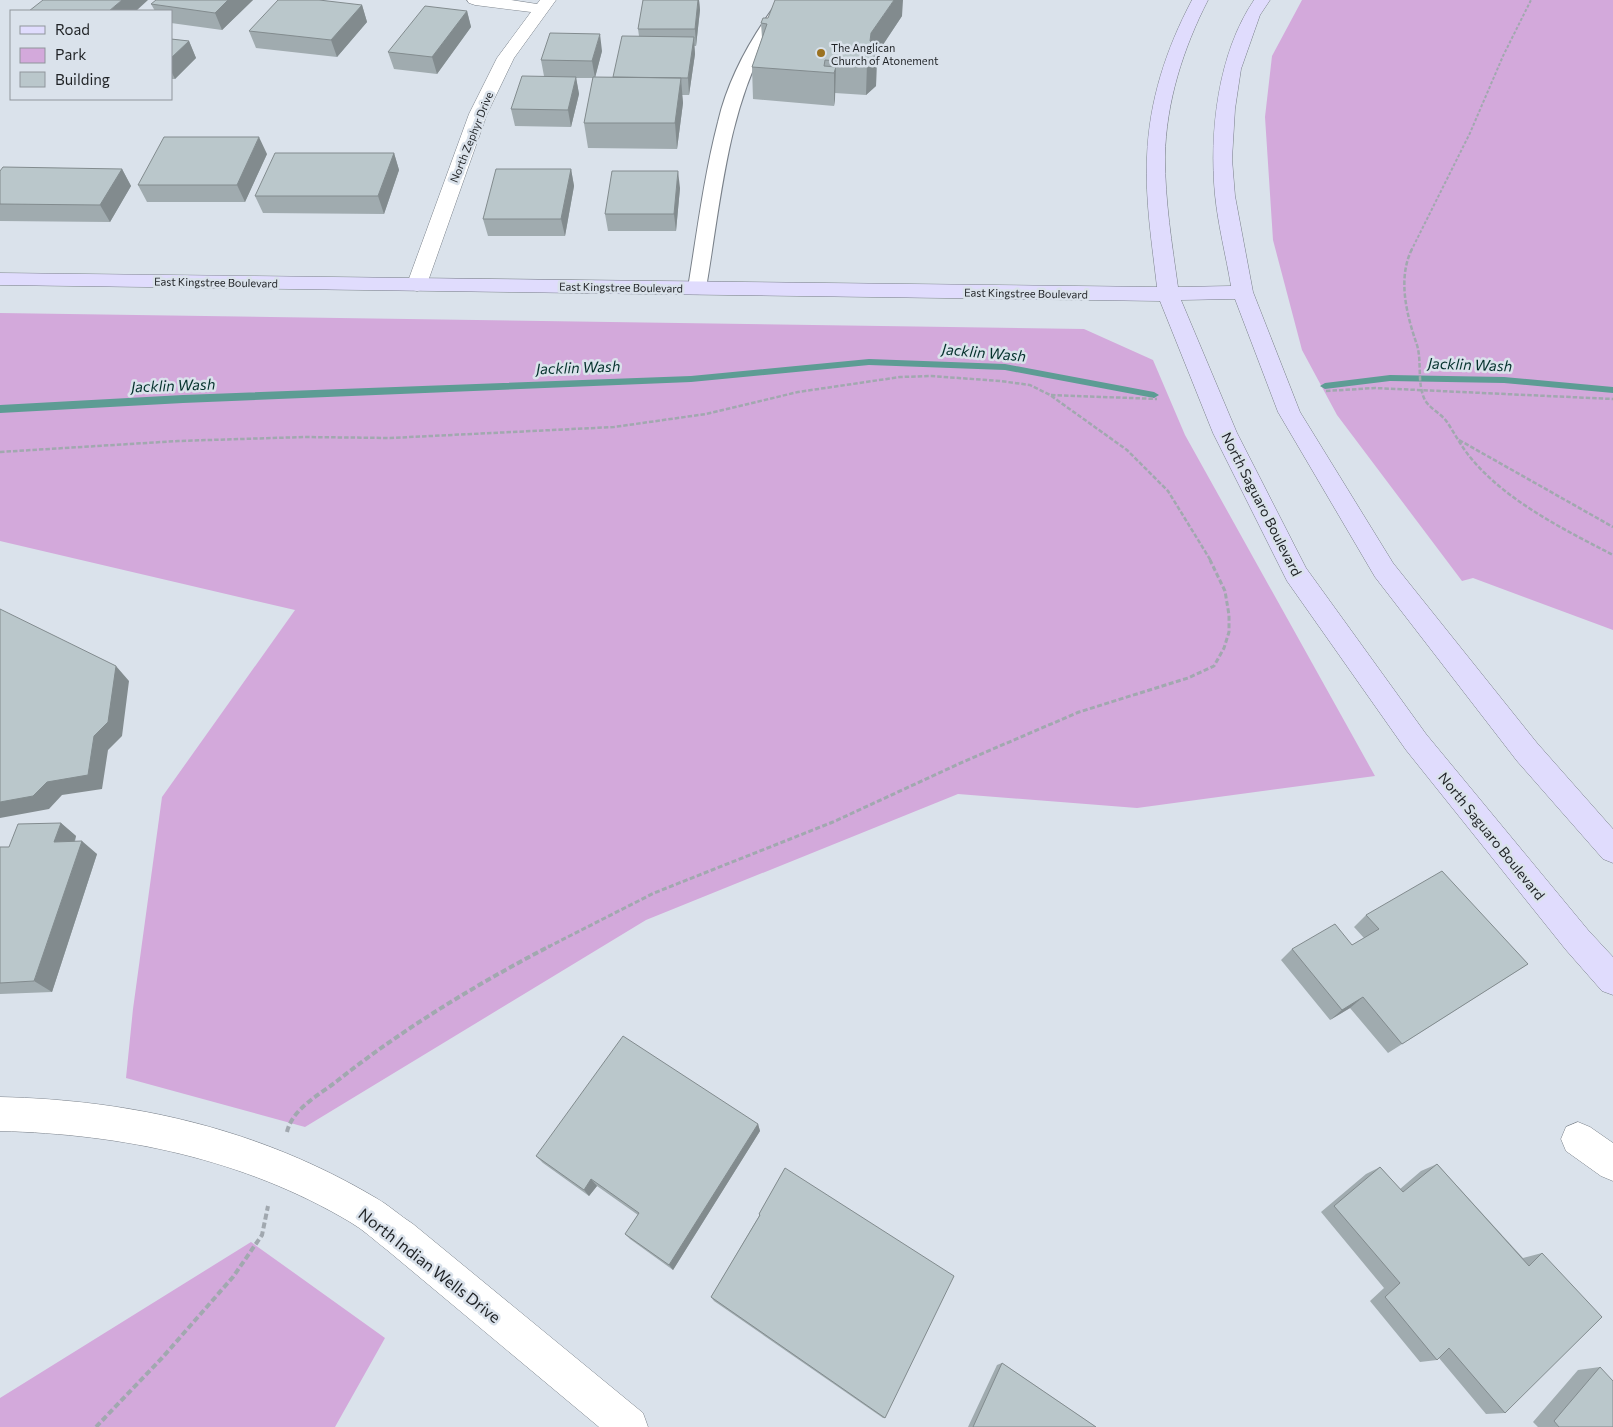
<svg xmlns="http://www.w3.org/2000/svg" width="1613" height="1427" font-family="Commissioner,sans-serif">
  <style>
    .green { fill: #d3a9db }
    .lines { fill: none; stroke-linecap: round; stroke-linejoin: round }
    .stream { fill: #5d9c94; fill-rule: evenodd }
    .lane-casing { stroke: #798089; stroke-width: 2 }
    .street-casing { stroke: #798089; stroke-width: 1 }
    .secondary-casing { stroke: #798089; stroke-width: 1 }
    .path-far3 { stroke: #a1a8af; stroke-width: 2; stroke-dasharray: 3 2; stroke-linecap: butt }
    .path-far2 { stroke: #a1a8af; stroke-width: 2.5; stroke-dasharray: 4.5 2; stroke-linecap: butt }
    .path-far1 { stroke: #a1a8af; stroke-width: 3; stroke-dasharray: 5 2.5; stroke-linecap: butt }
    .path { stroke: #a1a8af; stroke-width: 4; stroke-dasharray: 6 3; stroke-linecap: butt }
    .lane { fill: #fff; fill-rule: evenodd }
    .street { fill: #fff; fill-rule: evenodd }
    .secondary { fill: #e0dcfd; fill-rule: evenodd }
    .wall { fill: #a0abaf }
    .shaded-wall { fill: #828b8e }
    .building { fill: #bac7cb; stroke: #828b8e }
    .poi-dot { fill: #9b7220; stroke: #dae2eb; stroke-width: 2 }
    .labels { text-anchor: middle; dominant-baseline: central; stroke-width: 5; stroke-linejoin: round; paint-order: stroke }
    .far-poi-label { font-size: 11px; fill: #1f2225; stroke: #dae2eb; text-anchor: start }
    .far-street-label { font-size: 11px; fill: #1f2225; stroke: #dae2eb }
    .street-label { font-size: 14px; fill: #1f2225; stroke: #dae2eb }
    .water-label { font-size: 15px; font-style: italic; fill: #05322d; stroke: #dae2eb }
    .near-street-label { font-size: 16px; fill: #1f2225; stroke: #dae2eb }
  </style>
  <rect width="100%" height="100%" fill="#dae2eb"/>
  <!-- green -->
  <path class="green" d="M1302,0H1613V630L1473,578L1462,581L1337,415L1302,350L1273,240L1265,117L1272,56Z
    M0,313L1084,329L1153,360L1185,435L1375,776L1137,808L958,794L646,920L305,1127L126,1078L133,1009L162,797L295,610L0,541Z
    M251,1242L385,1338L335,1427H0V1398Z"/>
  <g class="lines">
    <!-- stream -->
    <path class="stream" d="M869,359L1005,364L1154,392L1159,395L1154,398L1005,370L869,365L691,382L183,403L0,413V405L183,395L691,376Z
      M1390,375L1504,377L1613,387V393L1504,383L1390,381L1325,389L1320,386L1325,383Z"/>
    <defs>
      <path id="lane" d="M779,0H794C787,10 778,20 772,31C727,108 721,201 706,288L704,292L697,294L690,292L688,288C697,233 704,176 718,122C728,78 752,36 779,0Z"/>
      <path id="street" d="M467,0H511L537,4L540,0H556L514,58L487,114L427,284L424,289L417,291L410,289L407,284L469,114L497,58L531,12L475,5L469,3Z
        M0,1097C133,1100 260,1129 376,1198C389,1205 400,1216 413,1224L643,1413L648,1427H599L387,1250C375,1241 364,1230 350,1222C244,1159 123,1134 0,1131Z
        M1578,1122L1590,1127L1613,1143V1181L1601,1176L1566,1151L1561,1139L1566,1127Z"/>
      <path id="secondary" d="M1192,0H1208C1183,49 1166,102 1165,157C1165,201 1172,244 1178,287L1231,286C1226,256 1218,225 1215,195C1209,132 1218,53 1254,0H1270L1260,15L1241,69L1235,109L1232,159L1235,196L1253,292L1300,412L1393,563L1537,743L1613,829V863L1603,859L1517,761L1375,577L1278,412L1235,299L1181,300L1237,433L1306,568L1426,734L1588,930L1613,957V995L1602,991L1566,950L1406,750L1287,581L1213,433L1160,301L0,285V273L1157,287C1152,244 1145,200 1147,157C1149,101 1166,49 1192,0Z"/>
    </defs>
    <!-- lane casing -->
    <use href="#lane" class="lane-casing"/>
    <!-- street casing -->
    <use href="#street" class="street-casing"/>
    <!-- secondary casing -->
    <use href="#secondary" class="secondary-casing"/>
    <!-- path-far3 -->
    <path class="path-far3" d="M1411,251L1470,133L1503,56L1531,0"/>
    <!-- path-far2 -->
    <path class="path-far2" d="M1412,249C1397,279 1407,316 1417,345C1422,362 1417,381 1424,398C1428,408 1441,413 1447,422C1455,434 1461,446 1470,457C1506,501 1563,529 1613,555
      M1326,391L1375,388L1613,399
      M1051,395L1157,399
      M1459,440L1613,527
      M0,452L178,441L304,437L390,438L614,427L706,414L798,392L900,377L931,376L1000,381L1030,385L1050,395L1127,450L1168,491L1211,561"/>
    <!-- path-far1 -->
    <path class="path-far1" d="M548,947L654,893L833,822L965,761L1079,712L1188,678L1214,666L1224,648L1229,632V615L1225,591L1210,560"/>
    <!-- path -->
    <path class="path" d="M287,1132C292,1109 319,1095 337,1081C403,1029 475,985 550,946
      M96,1427L162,1358L233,1277L262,1235L268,1206"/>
    <!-- lane -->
    <use href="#lane" class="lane"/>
    <!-- street -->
    <use href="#street" class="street"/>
    <!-- secondary -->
    <use href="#secondary" class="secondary"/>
  </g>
  <!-- wall -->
  <path class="wall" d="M253,0L222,30L171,23V11H155L151,4Z
    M643,0H699L700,10L696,46H694L695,54L689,95H682L683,103L677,149L588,148L584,123L593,78H576L579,94L571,127L515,126L511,109L544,76L541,60L602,51L595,77H613L639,36L638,29Z
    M362,5L367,22L337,57L256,48L249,31Z
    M467,11L471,27L437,74L394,69L388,52Z
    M902,16L877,54L876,86L866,95L835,93V99L834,106L753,99L752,67L762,38L761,23L768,18Z
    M171,39L189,41L196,58L175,79H171Z
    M394,153L399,170L384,214L263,213L255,196Z
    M267,154L245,202H147L138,185Z
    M122,169L131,186L110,222L0,221V171Z
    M571,169L574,186L565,236H488L483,219Z
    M680,188L676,231H608L605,214Z
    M61,823L76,836L75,842L97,854L52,992L0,994V847H9Z
    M1366,915L1528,964L1388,1053L1350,1008L1330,1020L1281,960L1292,949L1352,945L1364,938L1354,927Z
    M758,1124L760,1131L673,1270L630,1239L625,1234L638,1215L597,1186L589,1196L543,1163L536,1156Z
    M1437,1164L1523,1258L1542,1253L1505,1413L1486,1414L1439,1358L1437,1360L1420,1362L1370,1301L1384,1288L1321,1212L1366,1174L1380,1167L1400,1189L1421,1171Z
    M785,1168L885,1418H883L714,1301L711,1297L759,1216V1214Z
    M1002,1363L1096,1427H968L997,1365Z
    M1600,1367L1613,1427H1538L1533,1422L1578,1370Z"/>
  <!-- shaded-wall -->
  <path class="shaded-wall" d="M122,0H148L136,11H109Z
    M228,0H253L222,30L215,13Z
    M698,0H699L700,10L696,46L695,29Z
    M894,0H903L902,16L876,55L877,54L876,86L866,95L867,63L871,33Z
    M362,5L367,22L337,57L331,40Z
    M467,11L471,27L437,74L432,57Z
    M600,34L602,51L595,78L592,61Z
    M694,37L695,54L689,95L688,78Z
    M189,41L196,58L175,79L171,71V58Z
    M836,67L835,99L834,106V73Z
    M576,77L579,94L571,127L568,110Z
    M681,78L683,103L677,149L675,123Z
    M259,137L267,154L245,202L237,185Z
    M394,153L399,170L384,214L378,196Z
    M122,169L131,186L110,222L100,205Z
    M571,169L574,186L565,236L561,219Z
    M678,171L680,188L676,231L674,214Z
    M116,666L129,681L122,736L108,750L102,789L62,795L49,809L0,818V802L47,782L94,736Z
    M61,823L76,836L70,855L54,842Z
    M82,841L97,854L52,992L34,981Z
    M1363,997L1350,1008L1330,1020L1342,1010Z
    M758,1124L760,1131L673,1270L669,1265Z
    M591,1179L597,1186L589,1196L584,1190Z"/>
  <!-- building -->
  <path class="building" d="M43,0H122L109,11H29Z
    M156,0H228L215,13L151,4Z
    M278,0H319L362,5L331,40L249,31Z
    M643,0H698L695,29H638Z
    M775,0H894L871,33L870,41L877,48V54L867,63L825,60L824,66L836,67L834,73L752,67L767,24L761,23L763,18H768Z
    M425,6L467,11L432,57L388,52Z
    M550,33L600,34L592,61L541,60Z
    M622,36L694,37L688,78L613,77Z
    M171,39L189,41L171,58Z
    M522,76L576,77L568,110L511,109Z
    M593,77L681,78L675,123H584Z
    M164,137H259L237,185H138Z
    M275,153H394L378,196H255Z
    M3,167L122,169L100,205L0,204V171Z
    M496,169H571L561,219H483Z
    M612,171H678L674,214H605Z
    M0,609L116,666L108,722L94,736L88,775L47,782L33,796L0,802Z
    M61,823L54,842L82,841L34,981L0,983V847H9L18,824Z
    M1442,871L1528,964L1402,1044L1363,997L1342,1010L1292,949L1335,924L1352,945L1379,929L1366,915Z
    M623,1036L758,1124L669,1265L625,1234L639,1213L591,1179L584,1190L536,1156Z
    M1437,1164L1529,1266L1542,1253L1602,1317L1505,1413L1449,1348L1437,1360L1385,1297L1400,1283L1334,1206L1380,1167L1403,1192Z
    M785,1168L954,1276L885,1418L711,1297L760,1215L759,1214Z
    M1002,1363L1096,1427H973Z
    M1600,1367L1613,1381V1427H1559L1554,1421Z"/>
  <!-- markers -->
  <circle class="poi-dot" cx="821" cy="53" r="5"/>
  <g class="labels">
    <!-- far-poi labels -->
    <g class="far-poi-label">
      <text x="831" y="47">The Anglican<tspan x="831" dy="13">Church of Atonement</tspan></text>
    </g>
    <!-- far-street labels -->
    <g class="far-street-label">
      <text transform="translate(471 137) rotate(-68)">North Zephyr Drive</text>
      <text transform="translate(216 282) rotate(1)">East Kingstree Boulevard</text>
      <text transform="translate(621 287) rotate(1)">East Kingstree Boulevard</text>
      <text transform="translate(1026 293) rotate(1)">East Kingstree Boulevard</text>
    </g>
    <!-- street labels -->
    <g class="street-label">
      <text transform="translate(1262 504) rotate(63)">North Saguaro Boulevard</text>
      <text transform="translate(1492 836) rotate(51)">North Saguaro Boulevard</text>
    </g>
    <!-- water labels -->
    <g class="water-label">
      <text transform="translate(984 352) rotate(5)">Jacklin Wash</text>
      <text transform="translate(1470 364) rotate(2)">Jacklin Wash</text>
      <text transform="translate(578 367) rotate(-2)">Jacklin Wash</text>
      <text transform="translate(173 385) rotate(-2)">Jacklin Wash</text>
    </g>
    <!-- near-street labels -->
    <g class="near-street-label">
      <text transform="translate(430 1265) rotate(38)">North Indian Wells Drive</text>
    </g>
  </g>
  <!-- legend -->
  <rect x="10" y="10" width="162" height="90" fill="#dae2eb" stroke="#8f959c"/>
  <rect x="20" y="26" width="25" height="8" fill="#e0dcfd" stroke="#8f959c"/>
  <text x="55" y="35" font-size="15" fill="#1f2225">Road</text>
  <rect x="20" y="48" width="25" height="15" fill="#d3a9db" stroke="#8f959c"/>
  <text x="55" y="60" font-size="15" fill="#1f2225">Park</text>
  <rect x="20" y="72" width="25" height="15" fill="#bac7cb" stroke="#8f959c"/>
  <text x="55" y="85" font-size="15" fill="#1f2225">Building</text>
</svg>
